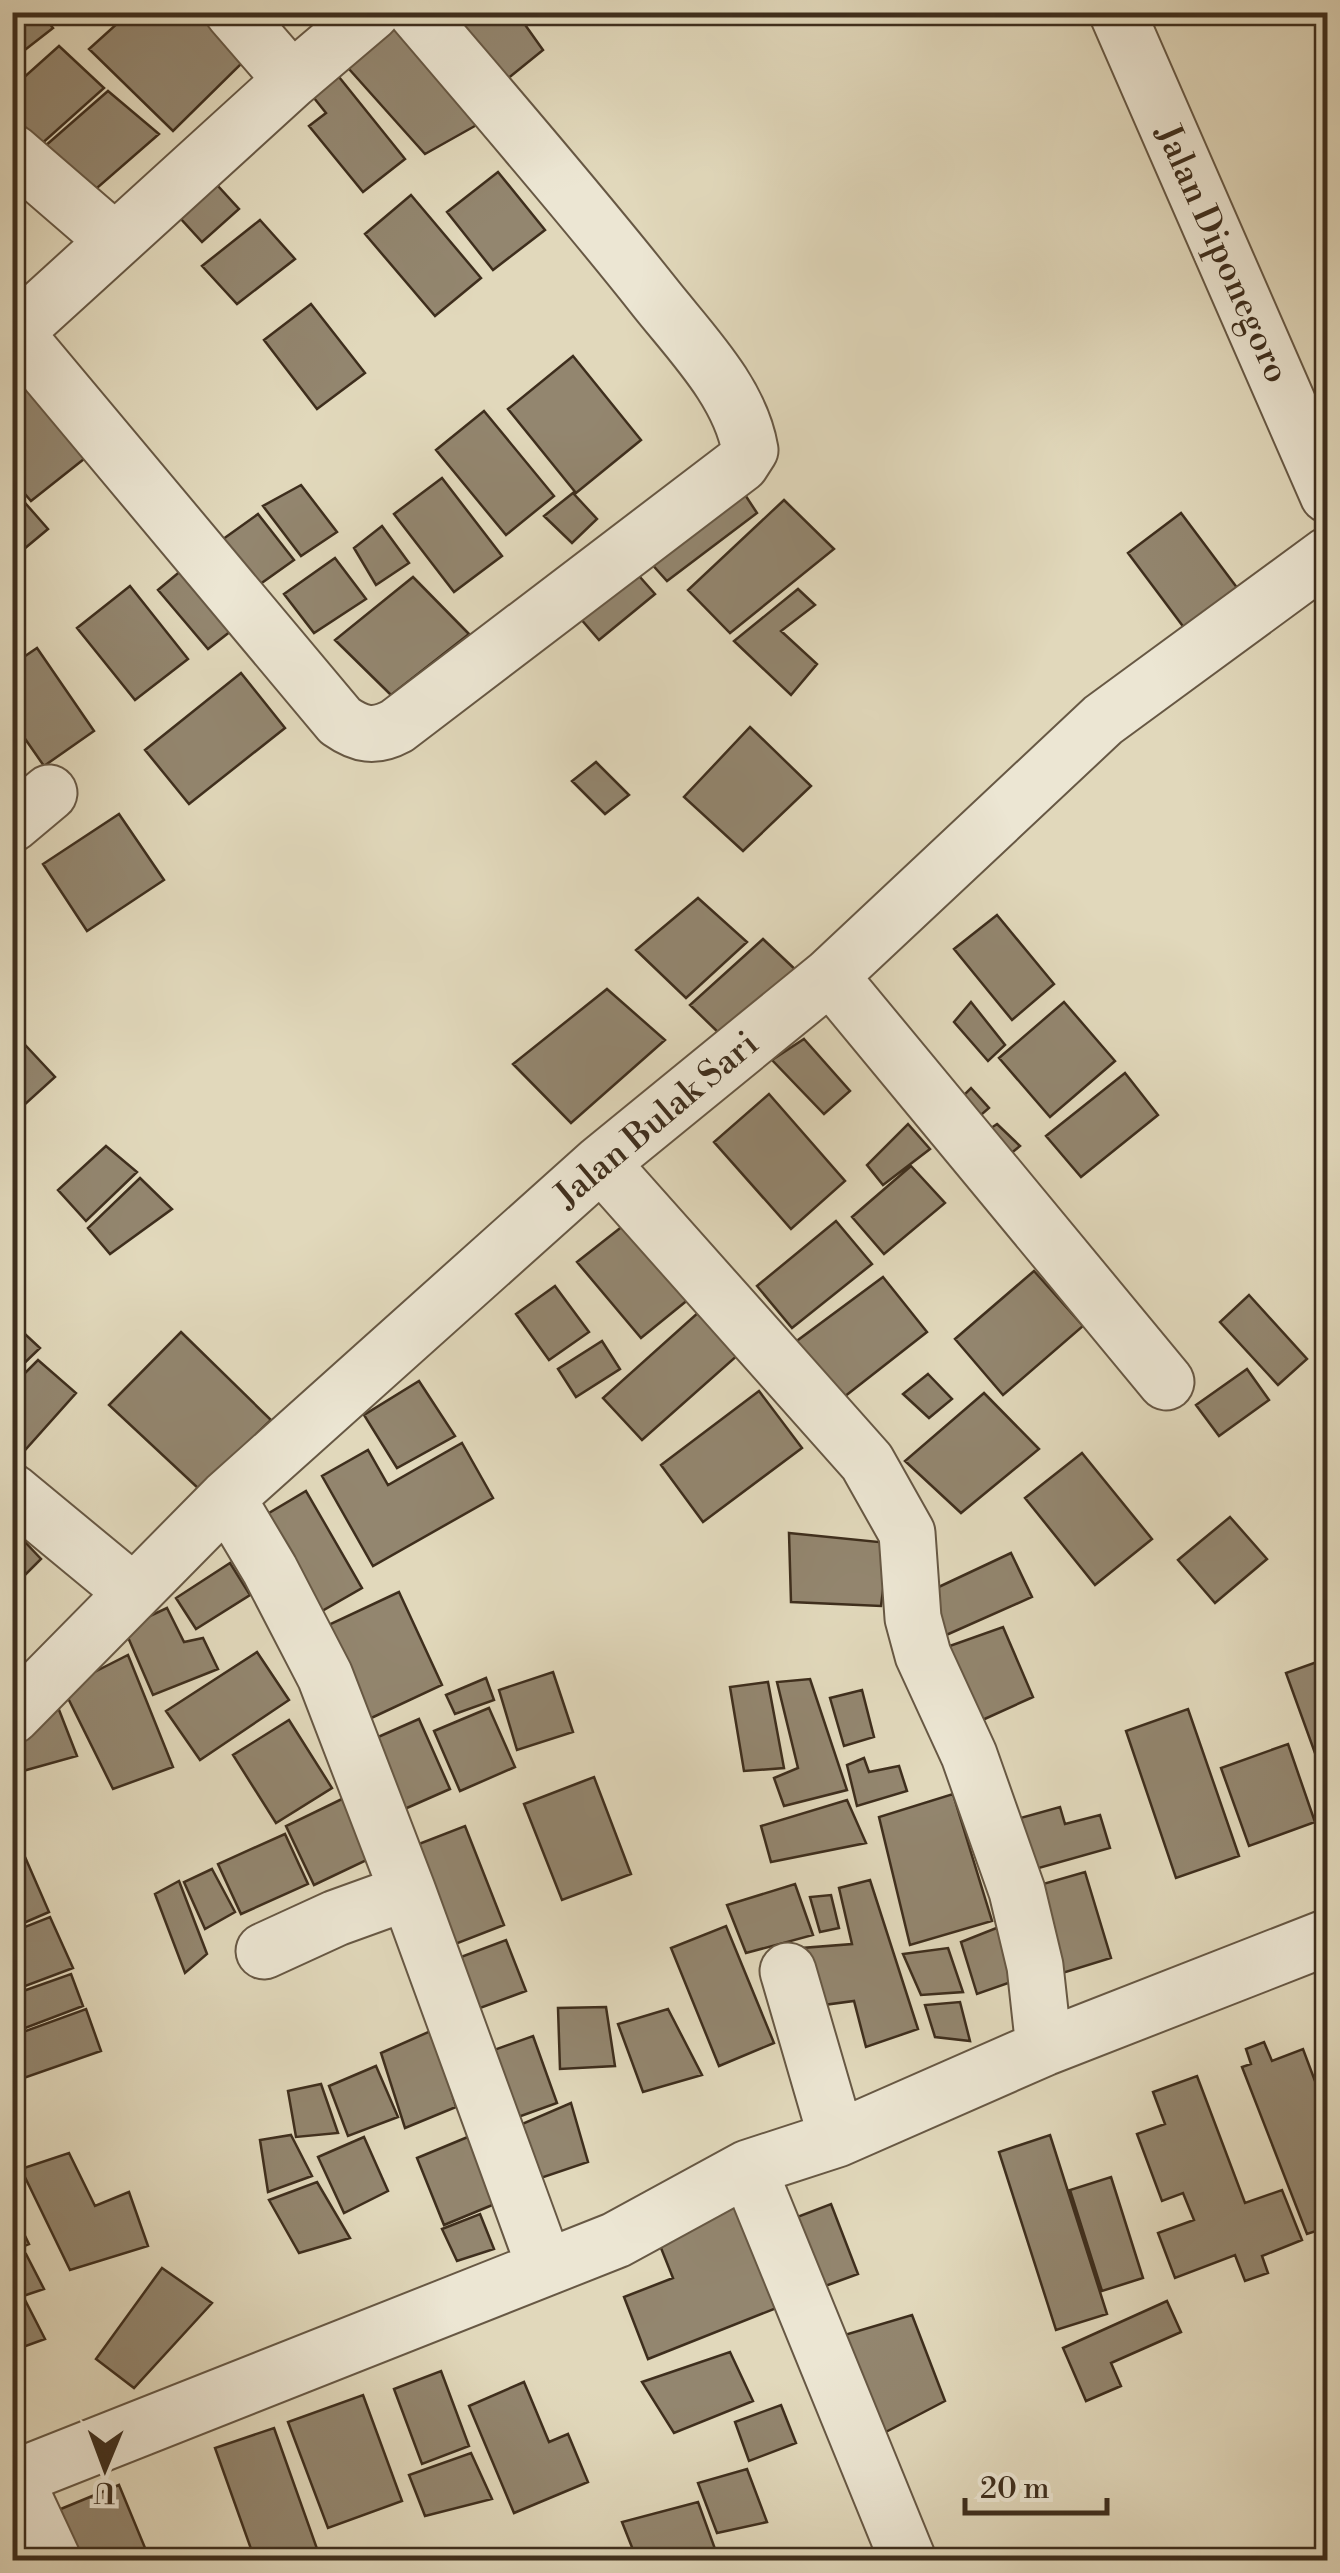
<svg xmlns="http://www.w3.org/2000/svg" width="1340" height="2573" font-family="'Libre Bodoni',serif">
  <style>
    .building { fill: #93866f; stroke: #3e2e1d; stroke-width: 2.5 }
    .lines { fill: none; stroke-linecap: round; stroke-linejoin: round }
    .minor-casing { stroke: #675844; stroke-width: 59 }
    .minor { stroke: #ece6d3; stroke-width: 55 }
    .labels { text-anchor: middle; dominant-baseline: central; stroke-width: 10; stroke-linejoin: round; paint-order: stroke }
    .street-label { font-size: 35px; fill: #3e2e1d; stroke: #ece6d3 }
  </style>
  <rect width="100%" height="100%" fill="#e1d8bb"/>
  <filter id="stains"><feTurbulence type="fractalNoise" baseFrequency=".002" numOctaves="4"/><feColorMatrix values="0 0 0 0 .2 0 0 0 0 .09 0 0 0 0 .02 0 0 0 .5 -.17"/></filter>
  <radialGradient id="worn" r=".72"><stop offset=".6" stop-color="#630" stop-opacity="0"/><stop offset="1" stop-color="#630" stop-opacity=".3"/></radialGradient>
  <!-- building -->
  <path class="building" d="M12,12H40L53,28L12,60Z
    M130,12H196L244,61L173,131L89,49Z
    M432,12H516L543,50L495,89Z
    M399,19L482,122L425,154L341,60Z
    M59,46L104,88L38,147L12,120V88Z
    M335,72L405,159L363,192L309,126L326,113L310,93Z
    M108,91L159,134L89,195L36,154Z
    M498,172L545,230L493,270L447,212Z
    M207,174L239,209L202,242L170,207Z
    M411,195L481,278L435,316L365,234Z
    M260,220L295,259L237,304L202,266Z
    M311,304L365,373L317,409L264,340Z
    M573,356L641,440L576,493L508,409Z
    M12,357L89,455L31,501L12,479Z
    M484,411L554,496L506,535L436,450Z
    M442,478L502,556L454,592L394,514Z
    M736,481L757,513L667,581L640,551Z
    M301,485L337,532L301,556L263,506Z
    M12,488L48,529L12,559Z
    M573,493L597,519L572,543L544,516Z
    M784,500L834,549L730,633L688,590Z
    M1181,513L1244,597L1191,637L1128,553Z
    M258,514L294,560L256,587L219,542Z
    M382,526L409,563L376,585L354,548Z
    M335,558L366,599L314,633L284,594Z
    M625,560L655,594L599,640L567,603Z
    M183,569L236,627L208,649L158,590Z
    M413,577L469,634L391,695L335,640Z
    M130,586L188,659L135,700L77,628Z
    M798,589L815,605L781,631L817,664L791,695L734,641Z
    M37,648L94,731L44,766L12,720V665Z
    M241,673L285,728L189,804L145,750Z
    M750,727L811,786L743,851L684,797Z
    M596,762L629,795L605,814L572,781Z
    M119,814L164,880L87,931L43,864Z
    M698,898L747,942L686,998L636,950Z
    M997,915L1054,984L1012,1020L954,949Z
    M763,939L799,973L723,1037L690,1005Z
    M607,989L665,1040L571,1123L513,1064Z
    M971,1002L1005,1045L988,1061L954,1022Z
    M1064,1002L1115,1061L1050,1117L999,1058Z
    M14,1033L55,1077L12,1116V1034Z
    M804,1039L850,1091L824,1114L772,1060Z
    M1125,1073L1158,1115L1081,1177L1046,1136Z
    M971,1088L989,1108L967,1127L950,1109Z
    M769,1094L845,1181L791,1229L714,1142Z
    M908,1124L930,1149L883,1185L867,1165Z
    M997,1124L1020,1146L998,1164L975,1139Z
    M106,1146L137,1172L86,1221L58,1190Z
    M911,1166L945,1203L884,1254L852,1217Z
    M140,1178L172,1209L110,1254L88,1228Z
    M633,1218L695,1294L641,1338L577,1262Z
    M836,1221L872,1264L792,1328L757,1286Z
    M1034,1271L1083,1326L1003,1395L955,1339Z
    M883,1277L927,1332L844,1397L794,1343Z
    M555,1286L589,1332L549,1360L516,1314Z
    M1249,1295L1307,1359L1278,1385L1220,1322Z
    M700,1311L739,1354L642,1440L603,1398Z
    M12,1322L40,1348L12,1375Z
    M181,1332L271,1420L199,1489L109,1405Z
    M602,1341L620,1369L576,1397L558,1369Z
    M38,1360L76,1393L18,1458L12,1453V1386Z
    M1247,1369L1269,1400L1219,1436L1196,1405Z
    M928,1374L952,1399L929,1418L903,1394Z
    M419,1381L455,1436L397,1468L364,1415Z
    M759,1391L802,1448L703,1522L661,1465Z
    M984,1393L1039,1449L961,1513L905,1461Z
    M462,1443L493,1498L373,1566L322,1476L368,1450L388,1485Z
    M1082,1453L1152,1539L1095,1585L1025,1498Z
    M306,1491L362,1588L315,1615L259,1519Z
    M1230,1517L1267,1559L1215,1603L1178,1560Z
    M789,1533L889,1543L881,1606L791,1602Z
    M25,1542L41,1559L21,1579L12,1571V1554Z
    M1011,1553L1032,1597L944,1636L928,1592Z
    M230,1563L250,1595L196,1629L176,1598Z
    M399,1592L442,1685L367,1720L324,1627Z
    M167,1608L184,1642L203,1638L218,1669L153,1695L124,1628Z
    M1003,1627L1033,1697L978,1722L944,1648Z
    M257,1652L289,1700L200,1760L166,1711Z
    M128,1655L173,1767L113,1789L63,1688Z
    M1328,1658V1789L1286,1673Z
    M553,1672L573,1732L517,1750L499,1690Z
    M486,1678L494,1700L455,1714L446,1695Z
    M810,1679L847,1790L784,1806L774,1778L798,1768L777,1682Z
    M768,1682L784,1768L744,1771L730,1687Z
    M862,1690L874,1737L844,1746L830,1698Z
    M54,1697L77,1756L12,1774V1734Z
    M489,1708L515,1767L460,1791L434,1731Z
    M1188,1709L1239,1856L1176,1878L1126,1731Z
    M419,1719L450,1789L400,1811L369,1741Z
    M289,1720L332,1788L276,1823L233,1755Z
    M1288,1744L1315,1822L1249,1846L1221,1768Z
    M864,1758L869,1772L899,1766L907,1791L857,1806L847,1765Z
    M594,1777L631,1874L562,1900L524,1804Z
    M953,1794L992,1921L910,1945L879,1817Z
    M342,1799L371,1858L314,1885L286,1826Z
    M847,1800L866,1843L771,1862L761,1826Z
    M1060,1807L1065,1824L1100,1815L1110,1848L1021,1873L1006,1822Z
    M465,1826L504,1925L445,1948L406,1849Z
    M15,1834L49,1912L12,1928V1835Z
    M285,1834L308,1884L241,1914L218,1864Z
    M212,1869L235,1912L205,1929L184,1882Z
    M1085,1872L1111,1958L1056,1975L1029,1888Z
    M870,1880L918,2029L866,2047L854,2001L816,2006L802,1948L852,1944L839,1888Z
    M179,1881L207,1954L185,1973L155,1894Z
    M795,1884L813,1935L746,1953L727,1905Z
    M831,1895L839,1928L820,1932L810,1897Z
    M50,1917L73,1968L12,1991V1932Z
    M726,1926L774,2043L719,2066L671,1948Z
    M999,1927L1014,1981L977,1994L961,1942Z
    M506,1940L526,1991L464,2014L445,1963Z
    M948,1948L963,1992L921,1995L903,1954Z
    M71,1974L83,2006L12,2033V1995Z
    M960,2002L970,2041L935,2037L925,2005Z
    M606,2007L615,2066L560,2069L558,2008Z
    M86,2009L101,2051L18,2080L12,2070V2036Z
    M668,2009L702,2075L643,2092L618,2024Z
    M433,2030L456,2107L405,2128L381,2053Z
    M533,2036L557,2103L504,2122L480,2055Z
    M1264,2042L1272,2061L1303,2049L1321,2097L1328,2094V2227L1307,2234L1242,2067L1251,2064L1246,2049Z
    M376,2066L398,2117L348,2136L329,2086Z
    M1197,2076L1245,2203L1282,2190L1302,2240L1262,2256L1268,2273L1245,2281L1235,2255L1175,2278L1158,2233L1194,2220L1183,2193L1162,2201L1137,2134L1165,2124L1153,2092Z
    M321,2084L338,2133L296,2137L288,2091Z
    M571,2103L588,2162L526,2183L508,2130Z
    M475,2134L502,2201L444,2225L417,2158Z
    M291,2135L312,2176L268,2192L260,2140Z
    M1050,2135L1107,2314L1056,2330L999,2152Z
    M364,2137L388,2191L344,2213L318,2157Z
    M69,2153L95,2206L129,2192L148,2246L70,2270L21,2169Z
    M1111,2177L1143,2278L1102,2291L1070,2190Z
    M317,2182L350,2238L299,2253L269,2200Z
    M831,2204L858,2274L806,2293L779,2224Z
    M739,2205L779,2307L648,2359L624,2297L673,2278L657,2238Z
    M12,2209L29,2244L12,2251Z
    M480,2214L494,2249L457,2261L442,2229Z
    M26,2254L44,2289L23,2296L45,2339L12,2351V2260Z
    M162,2268L212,2303L134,2388L96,2359Z
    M1167,2301L1181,2332L1111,2363L1121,2386L1086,2401L1063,2348Z
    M912,2315L945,2401L878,2436L841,2336Z
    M730,2352L753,2401L674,2433L642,2382Z
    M441,2371L469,2446L422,2464L394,2389Z
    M524,2382L549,2442L568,2434L588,2482L514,2513L469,2406Z
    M363,2395L402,2501L328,2528L288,2422Z
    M781,2405L796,2443L749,2461L735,2422Z
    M274,2428L321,2560H255L215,2448Z
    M471,2453L492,2499L425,2516L409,2475Z
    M747,2469L767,2522L717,2533L698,2483Z
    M119,2485L150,2560H71L51,2513Z
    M698,2502L719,2560H637L622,2522Z"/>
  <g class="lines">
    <defs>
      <path id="minor" d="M233,12L292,80
        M1117,12L1328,495
        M12,152L115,241
        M15,333L340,721C360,735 375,738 397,726L741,464L750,450C740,391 689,341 653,295C577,199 496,106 416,12
        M12,335L292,80L372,12
        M12,824L49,793
        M830,976L1166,1382
        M601,1163L867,1462L907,1533L913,1618L923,1655L969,1755L1017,1891L1035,1966L1044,2048
        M12,1492L133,1592
        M227,1498L270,1570L325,1676L408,1892L545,2267
        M12,1716L227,1498L601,1163L830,976L1103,720L1328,555
        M264,1951L336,1918L408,1892
        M788,1971L837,2139
        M748,2168L908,2560
        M12,2472L53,2560
        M12,2479L616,2240L748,2168L837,2139L1044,2048L1328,1937"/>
    </defs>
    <!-- minor casing -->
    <use href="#minor" class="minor-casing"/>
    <!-- minor -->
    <use href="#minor" class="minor"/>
  </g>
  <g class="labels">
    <!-- street labels -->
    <g class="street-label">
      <text transform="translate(1222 254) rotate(66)">Jalan Diponegoro</text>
      <text transform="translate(657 1120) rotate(-40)">Jalan Bulak Sari</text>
    </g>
  </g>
  <!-- margin -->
  <rect width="1340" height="2573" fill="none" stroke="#e1d8bb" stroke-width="50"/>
  <rect x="15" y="15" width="1310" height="2543" fill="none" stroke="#3e2e1d" stroke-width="5"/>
  <rect x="25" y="25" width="1290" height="2523" fill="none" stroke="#3e2e1d" stroke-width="2.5"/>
  <!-- north arrow -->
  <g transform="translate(105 2468) rotate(181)" stroke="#ece6d3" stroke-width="8" paint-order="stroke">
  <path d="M0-8L18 38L0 25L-18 38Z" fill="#3e2e1d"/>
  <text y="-15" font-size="28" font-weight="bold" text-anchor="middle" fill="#3e2e1d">U</text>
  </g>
  <!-- scale -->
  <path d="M965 2498v15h142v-15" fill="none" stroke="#3e2e1d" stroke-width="5"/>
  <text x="980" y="2498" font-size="30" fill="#3e2e1d" stroke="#ece6d3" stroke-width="8" paint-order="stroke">20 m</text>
  <rect width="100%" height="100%" filter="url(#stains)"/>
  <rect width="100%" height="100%" fill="url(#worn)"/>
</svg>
